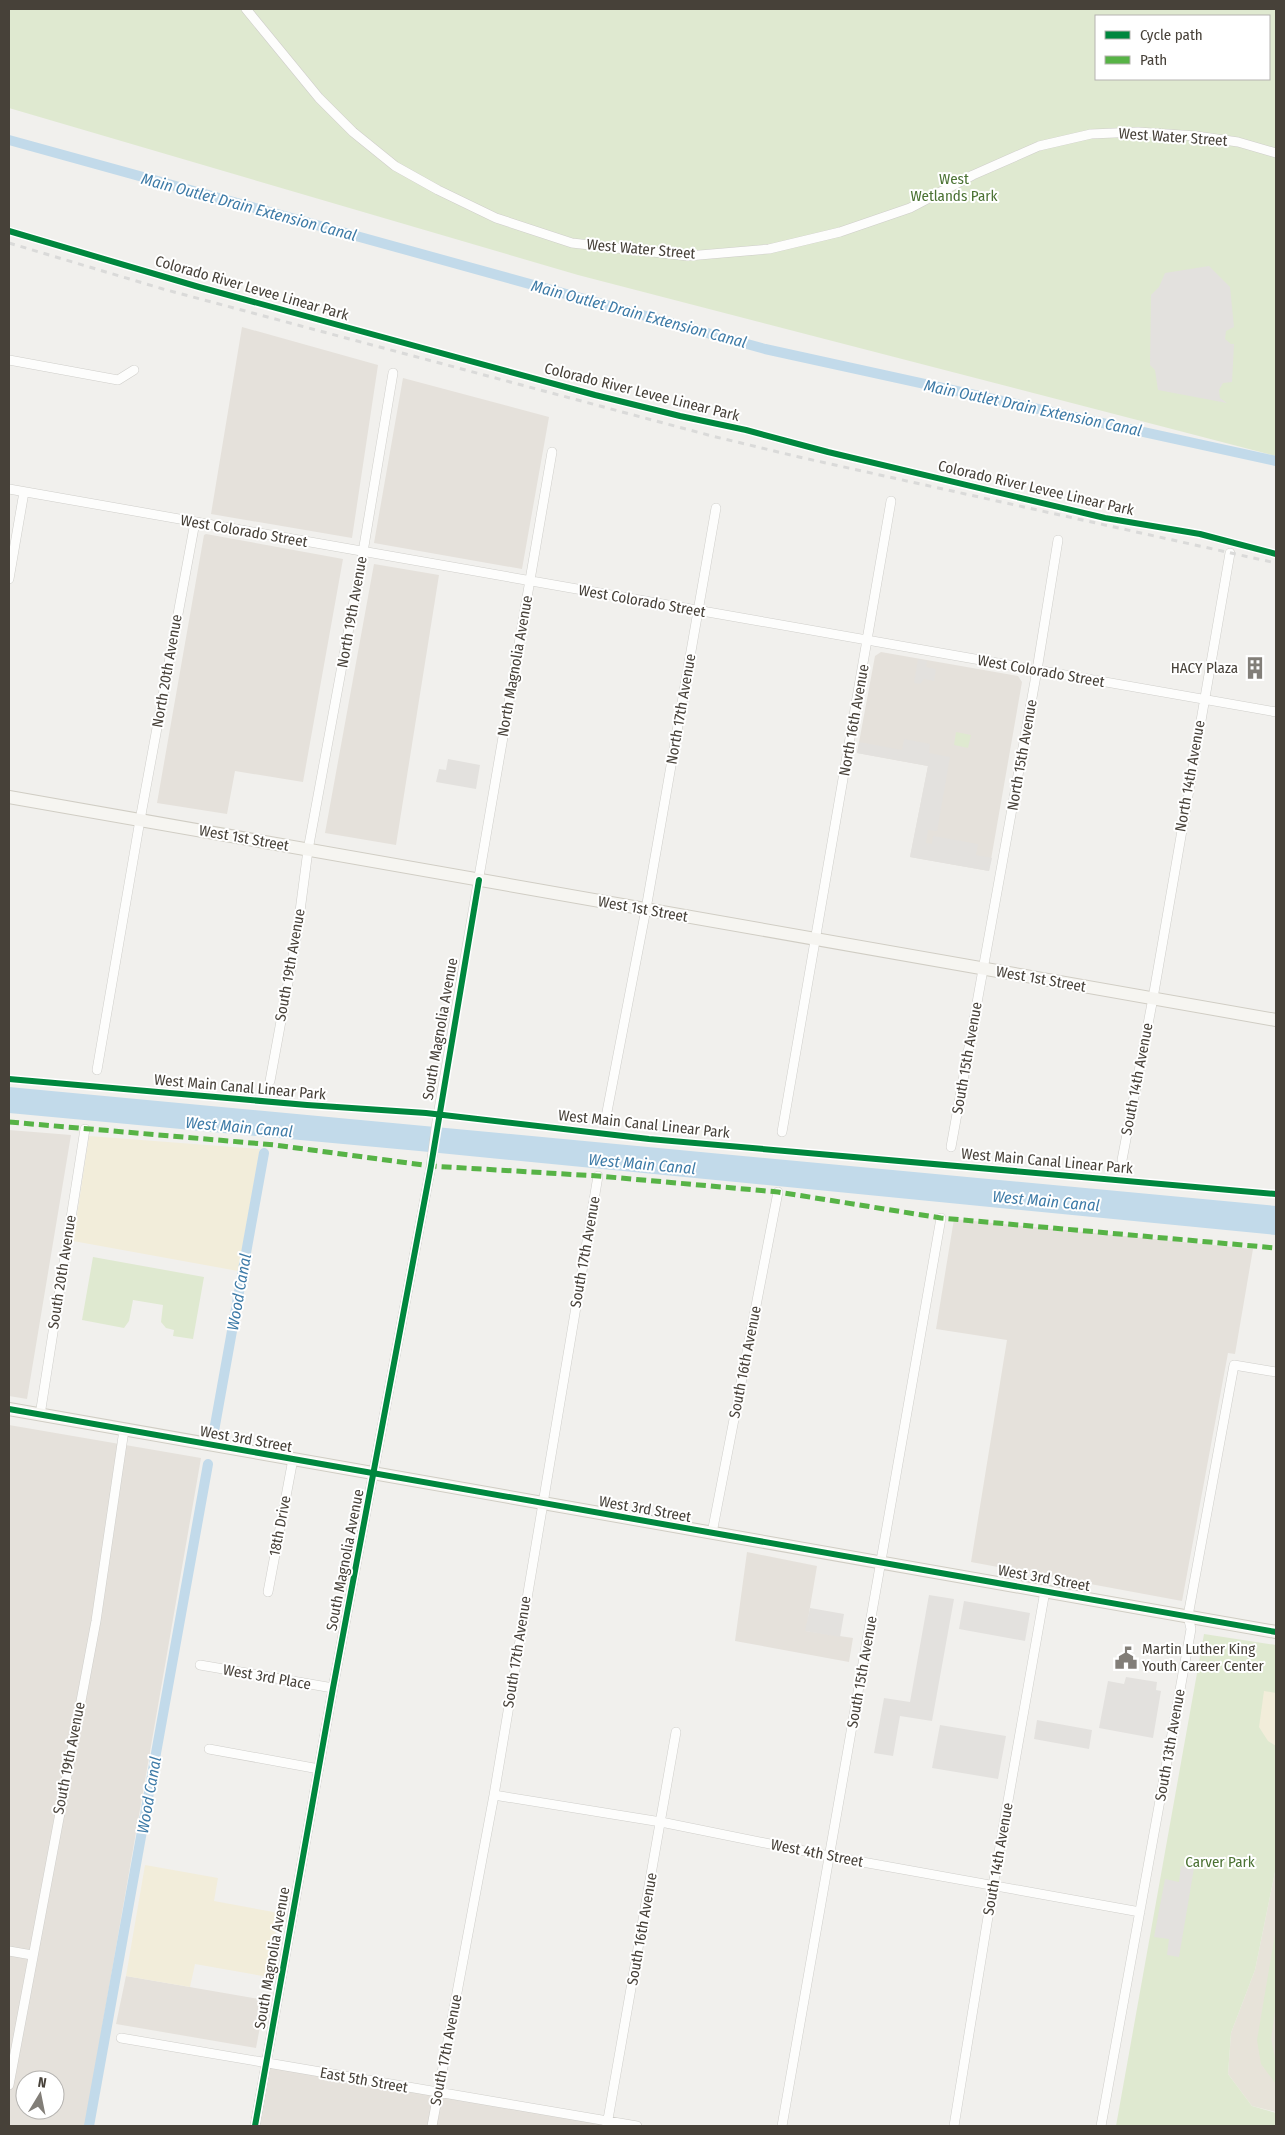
<svg xmlns="http://www.w3.org/2000/svg" width="1285" height="2135" font-family="'Fira Sans Condensed',sans-serif">
  <style>
    .residential { fill: #e5e1db; fill-rule: evenodd }
    .education { fill: #e7e3d9 }
    .green { fill: #dfe9d0; fill-rule: evenodd }
    .sand { fill: #f2edda }
    .parking { fill: #e3e1de }
    .water { fill: #c2daea }
    .lines { fill: none; stroke-linecap: round; stroke-linejoin: round }
    .canal { stroke: #c2daea; stroke-width: 10 }
    .street-casing { stroke: #cfceca; stroke-width: 10 }
    .secondary-casing { stroke: #d0cdc4; stroke-width: 14 }
    .street { stroke: #fdfdfc; stroke-width: 9 }
    .secondary { stroke: #f6f5f1; stroke-width: 12 }
    .rail { stroke: #dadad9; stroke-width: 3; stroke-dasharray: 6 6; stroke-linecap: butt }
    .quiet { stroke: #57b346; stroke-width: 5; stroke-dasharray: 10 5; stroke-linecap: butt }
    .cycleway-casing { stroke: #fff; stroke-width: 9 }
    .cycleway { stroke: #00873e; stroke-width: 6 }
    .labels { text-anchor: middle; dominant-baseline: central; stroke-width: 4; stroke-linejoin: round; paint-order: stroke }
    .street-label { font-size: 15px; fill: #474139; stroke: #fff }
    .park-label { font-size: 15px; fill: #4b7233; stroke: #fff }
    .poi-label { font-size: 15px; fill: #474139; stroke: #fff; text-anchor: end }
    .water-label { font-size: 16px; font-style: italic; fill: #3e7ba7; stroke: #fff }
  </style>
  <rect width="100%" height="100%" fill="#f1f0ed"/>
  <!-- residential -->
  <path class="residential" d="M242,327L378,365L352,538L211,514Z
    M403,378L549,417L522,569L374,543Z
    M206,534L343,559L303,782L235,771L227,814L157,803L204,535Z
    M374,564L439,575L396,845L325,833Z
    M881,652L1018,676L1022,682L989,871L910,857L928,766L857,753L875,656Z
    M9,1130L71,1135L27,1399L9,1396Z
    M954,1219L1253,1249L1235,1354L1228,1353L1182,1601L971,1562L1007,1340L936,1329Z
    M9,1425L201,1458L85,2126H9ZM25,2080H55V2110H25Z
    M747,1552L817,1566L806,1631L853,1638L849,1662L735,1641Z
    M126,1976L265,2000L256,2048L116,2024Z
    M266,2063L643,2126H255Z"/>
  <!-- education -->
  <path class="education" d="M1276,1867V2112L1252,2106L1228,2074L1231,2033L1255,1970Z"/>
  <!-- green -->
  <path class="green" d="M9,9H1276V456L578,275L9,108ZM1096,16H1269V79H1096Z
    M956,732L971,735L968,748L954,745Z
    M93,1257L204,1277L193,1339L173,1336L174,1330L166,1328L161,1322L163,1305L133,1300L129,1321L124,1328L82,1320Z
    M1204,1634L1276,1645V1867L1255,1970L1231,2033L1228,2074L1252,2106L1276,2113V2126H1116Z
    M1276,1928V2005L1271,2039L1276,2063V2084L1261,2064L1257,2040Z"/>
  <!-- sand -->
  <path class="sand" d="M89,1136L260,1149L238,1271L73,1241Z
    M1264,1691L1276,1693V1746L1268,1741L1259,1727Z
    M145,1865L218,1878L214,1901L279,1913L268,1977L195,1964L190,1987L126,1976Z"/>
  <!-- parking -->
  <path class="parking" d="M1209,266L1230,287L1234,327L1226,331L1225,339L1231,344H1234L1232,382L1223,383L1219,390L1220,398L1227,403L1158,390L1155,370L1150,365L1151,295L1159,287L1165,273Z
    M918,659L927,661L926,667L936,669L934,681L924,679L920,684L914,683Z
    M904,739L930,744L929,753L950,757L937,831L928,830L926,843L932,844L933,836L978,844L976,855L992,858L989,871L910,857L928,766L857,753L859,742L902,750Z
    M448,759L480,765L476,789L436,782L439,769L446,770Z
    M929,1595L954,1599L932,1721L900,1716L893,1756L874,1753L884,1698L910,1702Z
    M964,1601L1030,1613L1025,1641L959,1629Z
    M810,1608L844,1614L840,1637L805,1631Z
    M1126,1677L1157,1682L1156,1690L1161,1691L1153,1738L1099,1728L1108,1681L1124,1684Z
    M1037,1720L1092,1730L1089,1749L1034,1739Z
    M940,1725L1006,1736L998,1779L932,1768Z
    M1181,1866L1194,1868L1179,1957L1167,1955L1169,1939L1154,1937L1165,1879L1179,1882Z"/>
  <!-- water -->
  <path class="water" d="M9,1087L1276,1206V1235L419,1151L9,1113Z"/>
  <g class="lines">
    <!-- canal -->
    <path class="canal" d="M9,140L765,349L1276,461
      M214,1431L264,1153
      M89,2126L208,1464"/>
    <defs>
      <path id="street" d="M246,9L319,98L353,132L395,166L438,190L496,218L572,243L688,256L769,249L840,232L910,208L973,175L1039,146L1091,134L1138,132L1196,136L1238,142L1276,153
        M9,360L118,380L134,370
        M9,489L1276,712
        M9,579L24,492
        M97,1070L140,820L195,522
        M270,1081L297,934L308,850L363,552L393,373
        M606,1117L646,909L716,508
        M782,1132L891,501
        M951,1147L1037,670L1058,540
        M1122,1160L1153,998L1230,553
        M40,1415L85,1129
        M712,1533L778,1192
        M268,1592L293,1459
        M200,1665L333,1688
        M209,1749L319,1769
        M494,1795L661,1822L829,1856L1140,1912
        M9,1951L32,1955
        M121,2038L637,2126
        M9,2085L96,1621L124,1430
        M607,2125L676,1732
        M255,2126L333,1688L431,1166L437,1121L552,452
        M432,2126L494,1795L598,1176
        M782,2126L941,1218
        M954,2126L993,1886L1045,1591
        M1101,2126L1191,1629L1188,1616L1234,1365L1276,1372"/>
      <path id="secondary" d="M9,797L1276,1020
        M9,1409L1276,1632"/>
    </defs>
    <!-- street casing -->
    <use href="#street" class="street-casing"/>
    <!-- secondary casing -->
    <use href="#secondary" class="secondary-casing"/>
    <!-- street -->
    <use href="#street" class="street"/>
    <!-- secondary -->
    <use href="#secondary" class="secondary"/>
    <!-- rail -->
    <path class="rail" d="M9,243L163,289L712,436L799,457L1276,563"/>
    <!-- quiet -->
    <path class="quiet" d="M9,1122L275,1145L431,1166L598,1176L778,1192L941,1218L1276,1248"/>
    <defs>
      <path id="cycleway" d="M9,231L199,287L595,395L680,416L746,430L828,452L1105,518L1200,534L1276,554
        M9,1079L307,1105L426,1113L649,1139L1276,1194
        M9,1409L1276,1632
        M255,2126L333,1688L431,1166L479,880"/>
    </defs>
    <!-- cycleway casing -->
    <use href="#cycleway" class="cycleway-casing"/>
    <!-- cycleway -->
    <use href="#cycleway" class="cycleway"/>
  </g>
  <!-- icons -->
  <defs>
    <symbol id="building-bare" viewBox="-9 -9 18 18"><path d="M-4-6H4V6H1V3H-1V6H-4ZM-2.5-4.3h1.7v1.8h-1.7ZM.8-4.3h1.7v1.8H.8ZM-2.5-1h1.7V.8h-1.7ZM.8-1h1.7V.8H.8Z" fill="#827e78" stroke="#fff" stroke-width="2.5" paint-order="stroke"/></symbol>
    <symbol id="civic-bare" viewBox="-9 -9 18 18"><path d="M-.6-6.5H3V-4.5H.6V-3L4-1V1h2V6H-6V1h2V-1L-.6-3ZM-1.2 2.5V6h2.4V2.5Z" fill="#827e78" stroke="#fff" stroke-width="2.5" paint-order="stroke"/></symbol>
  </defs>
  <g fill-rule="evenodd">
    <use href="#building-bare" x="1239" y="652" width="32" height="32"/>
    <use href="#civic-bare" x="1110" y="1642" width="32" height="32"/>
  </g>
  <g class="labels">
    <!-- street labels -->
    <g class="street-label">
      <text transform="translate(1173 137) rotate(4)">West Water Street</text>
      <text transform="translate(641 249) rotate(5)">West Water Street</text>
      <text transform="translate(252 288) rotate(16)">Colorado River Levee Linear Park</text>
      <text transform="translate(642 392) rotate(14)">Colorado River Levee Linear Park</text>
      <text transform="translate(1036 488) rotate(13)">Colorado River Levee Linear Park</text>
      <text transform="translate(244 531) rotate(10)">West Colorado Street</text>
      <text transform="translate(642 601) rotate(10)">West Colorado Street</text>
      <text transform="translate(352 612) rotate(-80)">North 19th Avenue</text>
      <text transform="translate(515 666) rotate(-80)">North Magnolia Avenue</text>
      <text transform="translate(167 671) rotate(-80)">North 20th Avenue</text>
      <text transform="translate(1041 671) rotate(10)">West Colorado Street</text>
      <text transform="translate(681 709) rotate(-80)">North 17th Avenue</text>
      <text transform="translate(854 720) rotate(-80)">North 16th Avenue</text>
      <text transform="translate(1022 755) rotate(-80)">North 15th Avenue</text>
      <text transform="translate(1190 776) rotate(-80)">North 14th Avenue</text>
      <text transform="translate(244 838) rotate(10)">West 1st Street</text>
      <text transform="translate(643 909) rotate(10)">West 1st Street</text>
      <text transform="translate(290 965) rotate(-80)">South 19th Avenue</text>
      <text transform="translate(1041 979) rotate(10)">West 1st Street</text>
      <text transform="translate(440 1029) rotate(-80)">South Magnolia Avenue</text>
      <text transform="translate(967 1058) rotate(-80)">South 15th Avenue</text>
      <text transform="translate(1137 1079) rotate(-79)">South 14th Avenue</text>
      <text transform="translate(240 1087) rotate(5)">West Main Canal Linear Park</text>
      <text transform="translate(644 1124) rotate(6)">West Main Canal Linear Park</text>
      <text transform="translate(1047 1161) rotate(5)">West Main Canal Linear Park</text>
      <text transform="translate(585 1252) rotate(-80)">South 17th Avenue</text>
      <text transform="translate(62 1272) rotate(-81)">South 20th Avenue</text>
      <text transform="translate(745 1362) rotate(-79)">South 16th Avenue</text>
      <text transform="translate(246 1439) rotate(10)">West 3rd Street</text>
      <text transform="translate(645 1509) rotate(10)">West 3rd Street</text>
      <text transform="translate(280 1526) rotate(-79)">18th Drive</text>
      <text transform="translate(345 1560) rotate(-79)">South Magnolia Avenue</text>
      <text transform="translate(1044 1578) rotate(10)">West 3rd Street</text>
      <text transform="translate(517 1652) rotate(-81)">South 17th Avenue</text>
      <text transform="translate(862 1672) rotate(-80)">South 15th Avenue</text>
      <text transform="translate(267 1677) rotate(10)">West 3rd Place</text>
      <text transform="translate(1170 1745) rotate(-80)">South 13th Avenue</text>
      <text transform="translate(69 1758) rotate(-79)">South 19th Avenue</text>
      <text transform="translate(817 1853) rotate(11)">West 4th Street</text>
      <text transform="translate(998 1859) rotate(-80)">South 14th Avenue</text>
      <text transform="translate(642 1929) rotate(-80)">South 16th Avenue</text>
      <text transform="translate(272 1958) rotate(-80)">South Magnolia Avenue</text>
      <text transform="translate(446 2050) rotate(-79)">South 17th Avenue</text>
      <text transform="translate(364 2080) rotate(10)">East 5th Street</text>
    </g>
    <!-- park labels -->
    <g class="park-label">
      <text x="954" y="179">West<tspan x="954" dy="17">Wetlands Park</tspan></text>
      <text x="1220" y="1862">Carver Park</text>
    </g>
    <!-- poi labels -->
    <g class="poi-label">
      <text x="1238" y="668">HACY Plaza</text>
      <text x="1142" y="1649" text-anchor="start">Martin Luther King<tspan x="1142" dy="17">Youth Career Center</tspan></text>
    </g>
    <!-- water labels -->
    <g class="water-label">
      <text transform="translate(249 207) rotate(15)">Main Outlet Drain Extension Canal</text>
      <text transform="translate(639 314) rotate(15)">Main Outlet Drain Extension Canal</text>
      <text transform="translate(1033 408) rotate(12)">Main Outlet Drain Extension Canal</text>
      <text transform="translate(239 1127) rotate(5)">West Main Canal</text>
      <text transform="translate(642 1164) rotate(5)">West Main Canal</text>
      <text transform="translate(1046 1201) rotate(5)">West Main Canal</text>
      <text transform="translate(239 1292) rotate(-80)">Wood Canal</text>
      <text transform="translate(149 1795) rotate(-80)">Wood Canal</text>
    </g>
  </g>
  <!-- border -->
  <rect width="1285" height="2135" fill="none" stroke="#474139" stroke-width="20"/>
  <!-- legend -->
  <rect x="1095" y="15" width="175" height="65" fill="#ffffff" stroke="#b5b3b0"/>
  <rect x="1105" y="31" width="25" height="8" fill="#00873e" stroke="#b5b3b0"/>
  <text x="1140" y="40" font-size="15" fill="#474139">Cycle path</text>
  <rect x="1105" y="56" width="25" height="8" fill="#57b346" stroke="#b5b3b0"/>
  <text x="1140" y="65" font-size="15" fill="#474139">Path</text>
  <!-- north arrow -->
  <g transform="translate(40 2095) rotate(10)"><circle r="24" fill="#ffffff" stroke="#b5b3b0"/>
  <path d="M0-4L9 19L0 12L-9 19Z" fill="#827e78"/>
  <text y="-8" font-size="14" font-weight="bold" text-anchor="middle" fill="#474139">N</text>
  </g>
</svg>
